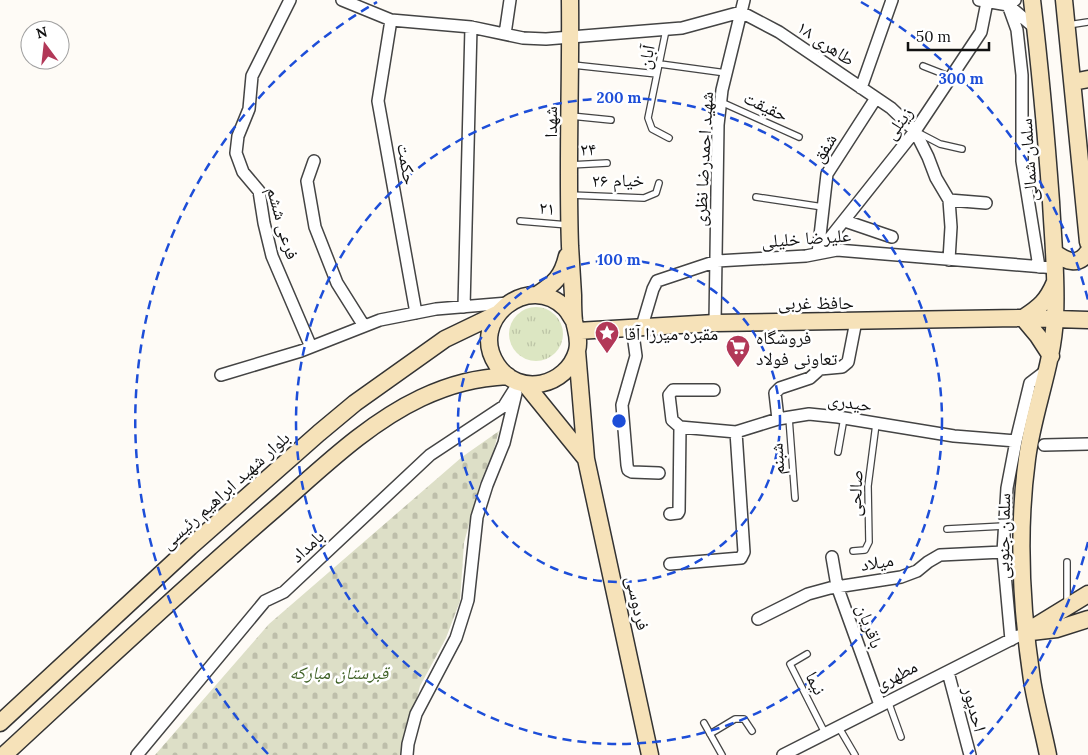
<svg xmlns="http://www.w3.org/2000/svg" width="1088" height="755" font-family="Lora,'Noto Naskh Arabic',serif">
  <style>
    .grass { fill: url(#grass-tufts) }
    .cemetery { fill: url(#cemetery-stones) }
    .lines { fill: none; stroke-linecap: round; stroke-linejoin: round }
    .lane-casing { stroke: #444; stroke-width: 8 }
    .street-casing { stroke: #444; stroke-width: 14 }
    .secondary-casing { stroke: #333; stroke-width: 19 }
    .lane { stroke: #fff; stroke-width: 5.5 }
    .street { stroke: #fff; stroke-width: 11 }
    .secondary { stroke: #f6e2b9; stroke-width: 16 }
    .ring { fill: none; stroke: #1d4ed8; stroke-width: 2.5; stroke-dasharray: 9 6 }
    .labels { text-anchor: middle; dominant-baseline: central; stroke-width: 5; stroke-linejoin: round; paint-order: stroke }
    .street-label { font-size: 18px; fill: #111; stroke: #fff }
    .poi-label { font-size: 18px; fill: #111; stroke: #fff; text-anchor: start }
    .park-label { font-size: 18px; font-style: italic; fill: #406227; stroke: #fff }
    .centre { fill: #1d4ed8; stroke: #fff; stroke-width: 2.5 }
    .ring-label { font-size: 15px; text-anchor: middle; font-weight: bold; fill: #1d4ed8; stroke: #fff; stroke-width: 5; stroke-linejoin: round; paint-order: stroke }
  </style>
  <defs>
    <pattern id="grass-tufts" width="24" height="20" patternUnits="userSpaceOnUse" patternTransform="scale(1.25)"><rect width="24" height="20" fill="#dce6c2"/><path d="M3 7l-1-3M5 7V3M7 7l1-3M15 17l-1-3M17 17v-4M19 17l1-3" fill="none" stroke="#bcc4a6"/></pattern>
    <pattern id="cemetery-stones" width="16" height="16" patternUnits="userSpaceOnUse" patternTransform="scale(1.25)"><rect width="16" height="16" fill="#dddfc7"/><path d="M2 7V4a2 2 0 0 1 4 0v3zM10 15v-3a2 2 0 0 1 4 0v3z" fill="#bdbeaa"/></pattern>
  </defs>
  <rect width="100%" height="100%" fill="#fefbf6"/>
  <!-- grass -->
  <path class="grass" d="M509 334a27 27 0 1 1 54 0a27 27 0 1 1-54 0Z"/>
  <!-- cemetery -->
  <path class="cemetery" d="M499,431L493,452L480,483L464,543L460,601L446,638L420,686L403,755H155L269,624L462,457Z"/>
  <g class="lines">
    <defs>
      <path id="lane" d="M1068,25L1088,22
        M666,30L648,118L652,129L669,138
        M660,64L726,73
        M573,65L657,74
        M923,66L951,77
        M721,102L799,137
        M571,116L611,120
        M917,132L940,144L962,149
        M570,165L607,163
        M570,195L644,198L656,193L659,183
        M756,197L823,207
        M520,221L568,225
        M789,418L795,498
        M838,452L844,418
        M947,529L1004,526
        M853,551L865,550L869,542L868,486L876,424
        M1067,562V604
        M807,654L790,664L825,733
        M888,701L901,737
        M704,723L722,755
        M838,726L855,755
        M710,734L735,719H744L752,731"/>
      <path id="street" d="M290,0L252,76L249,109L238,136L236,153L243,172L259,191L264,223L272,256L311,347
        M342,0L391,20L471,27L523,38L546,39L682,28L741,12L779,32L891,108L915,131L928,157L936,178L949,200L951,227L949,260
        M979,0L1008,5L1017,30L1022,75V161L1039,267
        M1015,0L1008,5L1035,28
        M391,20L378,101L416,313
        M505,34L510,0
        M861,88L892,0
        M314,161L307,181L315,227L337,283L364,326
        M949,200L986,203
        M845,221L892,237
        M818,253L915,131L981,32L987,2
        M818,253L827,174L876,98
        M464,307L471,27
        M715,323L718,125L722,90L744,0
        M642,326L653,289L657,281L717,261L806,256L837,250L1056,268
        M632,327L636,356L622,405L627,465L628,470L632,472L659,473
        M221,375L301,351L380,320L436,309L508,303
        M778,419L775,393L780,388L810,378L820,369L842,367L848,362L856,321
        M680,427L736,432L778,419L809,414L838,417L954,436L1016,441
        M680,427L672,420L669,395L673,390H714
        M1044,445L1088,444
        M670,514L678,513L679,511L680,427
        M832,557L837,586L880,705
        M670,564L741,558L744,552L736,432
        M758,619L808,594L830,588L901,577L917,571L928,562L940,555L1003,552
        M1011,640L1003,552L1007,488L1016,441L1030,383L1047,370
        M948,672L970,755
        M137,755L265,601L284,592L430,455L504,406L519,382
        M407,755L408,744L416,714L456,638L468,600L477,517L487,485L504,443L516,393
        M783,755L1018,636"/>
      <path id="secondary" d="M570,0C571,82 567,164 570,246C571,262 572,278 573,295C573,303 573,313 574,321C576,331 580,340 577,351C567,386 519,398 497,365C467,320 529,271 565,308C569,312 571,317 574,321
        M1032,0C1040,67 1046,134 1051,202C1053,240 1057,278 1055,317C1053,365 1033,411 1027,459C1017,533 1021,607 1032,680C1036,705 1043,730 1048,755
        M1064,0L1088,242
        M1073,82L1088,79
        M1055,253C1066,261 1078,267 1088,252
        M537,295C555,283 562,277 567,256
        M577,331L715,323L1023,318L1088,320
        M577,351L586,459L650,755
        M1051,356L1038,336L1023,318C1040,307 1047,301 1055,282
        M526,385L586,459
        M1026,632L1088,594
        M1031,632L1057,629L1088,619
        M0,723L190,547L319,433L355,403L445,339L497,314
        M4,755C94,672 183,588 276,508C321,469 366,424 421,398C451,384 476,378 508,376"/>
    </defs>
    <!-- lane casing -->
    <use href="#lane" class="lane-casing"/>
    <!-- street casing -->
    <use href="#street" class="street-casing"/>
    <!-- secondary casing -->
    <use href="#secondary" class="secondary-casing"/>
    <!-- lane -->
    <use href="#lane" class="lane"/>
    <!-- street -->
    <use href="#street" class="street"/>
    <!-- secondary -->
    <use href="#secondary" class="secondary"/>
  </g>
  <!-- distance rings -->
  <g class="ring">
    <circle cx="619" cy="421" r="161"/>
    <circle cx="619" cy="421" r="323"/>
    <path d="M1088 542A484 484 0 0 1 970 754M268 754A484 484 0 0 1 377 2M861 2A484 484 0 0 1 1088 300"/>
  </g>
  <!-- icons -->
  <defs>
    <symbol id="sight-pin" viewBox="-11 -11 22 30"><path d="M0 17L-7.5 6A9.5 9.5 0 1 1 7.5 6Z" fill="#b23858" stroke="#fff"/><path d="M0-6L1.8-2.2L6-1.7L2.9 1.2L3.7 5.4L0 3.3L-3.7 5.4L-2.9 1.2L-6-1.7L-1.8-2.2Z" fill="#fff"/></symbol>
    <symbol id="supermarket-pin" viewBox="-11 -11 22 30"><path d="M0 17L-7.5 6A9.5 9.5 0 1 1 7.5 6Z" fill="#b23858" stroke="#fff"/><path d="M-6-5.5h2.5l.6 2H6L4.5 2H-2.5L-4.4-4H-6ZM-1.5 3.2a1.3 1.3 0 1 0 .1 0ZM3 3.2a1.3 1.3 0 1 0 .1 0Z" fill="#fff"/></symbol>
  </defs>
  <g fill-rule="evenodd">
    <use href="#sight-pin" x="593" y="319" width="28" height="38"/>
    <use href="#supermarket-pin" x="724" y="333" width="28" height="38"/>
  </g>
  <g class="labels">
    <!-- street labels -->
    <g class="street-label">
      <text transform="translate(826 43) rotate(34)">طاهری ۱۸</text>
      <text transform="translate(646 57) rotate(-79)">آبان</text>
      <text transform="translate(766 106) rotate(25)">حقیقت</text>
      <text transform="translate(550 122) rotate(-90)">شهدا</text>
      <text transform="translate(898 123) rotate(-54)">زینلی</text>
      <text transform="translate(824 148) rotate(-59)">شفق</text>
      <text transform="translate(588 149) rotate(-2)">۲۴</text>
      <text transform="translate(703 159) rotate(-87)">شهید احمدرضا نظری</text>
      <text transform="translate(1028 160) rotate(-94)">سلمان شمالی</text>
      <text transform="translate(407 164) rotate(80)">حکمت</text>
      <text transform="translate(618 180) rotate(-1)">خیام ۲۶</text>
      <text transform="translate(547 208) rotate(5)">۲۱</text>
      <text transform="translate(283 223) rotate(74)">فرعی ششم</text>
      <text transform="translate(806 238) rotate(-4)">علیرضا خلیلی</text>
      <text x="816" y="302">حافظ غربی</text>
      <text transform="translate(850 402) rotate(9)">حیدری</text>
      <text transform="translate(777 459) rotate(-94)">شبنم</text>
      <text transform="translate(225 490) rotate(-42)">بلوار شهید ابراهیم رئیسی</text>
      <text transform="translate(855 493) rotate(-87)">صالحی</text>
      <text transform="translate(1003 536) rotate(-89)">سلمان جنوبی</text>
      <text transform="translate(307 546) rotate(-43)">بامداد</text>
      <text transform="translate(877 562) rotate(-9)">میلاد</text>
      <text transform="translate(638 603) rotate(78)">فردوسی</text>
      <text transform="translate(870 626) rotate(70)">باقریان</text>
      <text transform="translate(896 675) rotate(-27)">مطهری</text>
      <text transform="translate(816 683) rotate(63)">نیما</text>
      <text transform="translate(975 709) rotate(75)">احدپور</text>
    </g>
    <!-- poi labels -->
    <g class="poi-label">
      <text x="624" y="333">مقبره میرزا آقا</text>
      <text x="756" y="337">فروشگاه<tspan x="756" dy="21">تعاونی فولاد</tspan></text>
    </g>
    <!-- park labels -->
    <g class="park-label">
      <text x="339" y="672">قبرستان مبارکه</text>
    </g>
  </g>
  <circle cx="619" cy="421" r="8" class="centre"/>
  <g class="ring-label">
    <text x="961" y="84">300 m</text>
    <text x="619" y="103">200 m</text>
    <text x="619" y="265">100 m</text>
  </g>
  <!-- north arrow -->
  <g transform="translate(45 45) rotate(345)"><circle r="24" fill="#ffffff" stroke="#a0a0a0"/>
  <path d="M0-4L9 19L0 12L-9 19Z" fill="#b23858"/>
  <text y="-8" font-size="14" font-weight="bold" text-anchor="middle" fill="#111111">N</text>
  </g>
  <!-- scale -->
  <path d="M908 42v8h81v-8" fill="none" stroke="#111111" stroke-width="2.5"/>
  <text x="916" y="42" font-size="15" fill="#111111" stroke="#ffffff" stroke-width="4" paint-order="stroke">50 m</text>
</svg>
